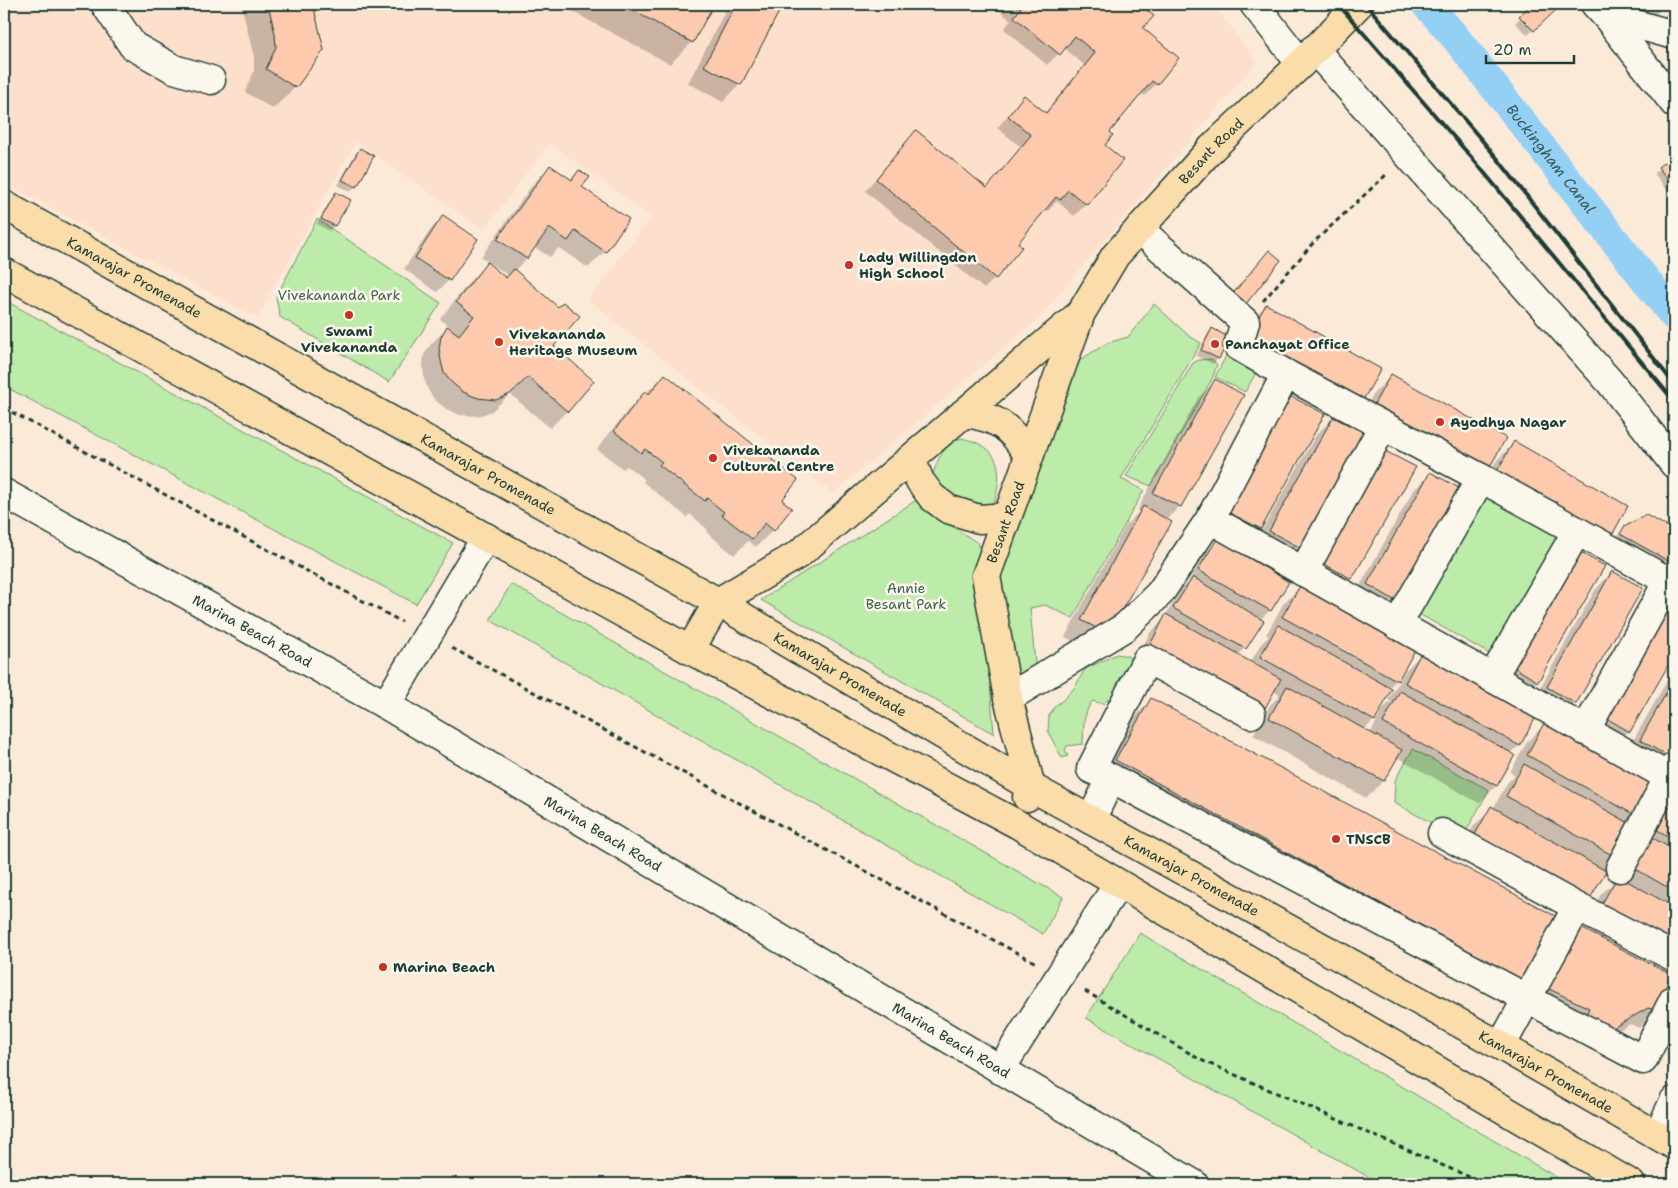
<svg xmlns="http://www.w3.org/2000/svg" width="1678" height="1188" font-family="'Shantell Sans',sans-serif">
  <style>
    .built { fill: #fde0cc }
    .green { fill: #bcebaa; stroke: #6e946f }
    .shadow { fill: #0003 }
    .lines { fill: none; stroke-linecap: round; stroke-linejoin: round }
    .canal { stroke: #94d0f4; stroke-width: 30 }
    .building { fill: #fecaae; stroke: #1f3d34 }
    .minor-casing { stroke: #1f3d34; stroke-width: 31 }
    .major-casing { stroke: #1f3d34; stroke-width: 31 }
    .path { stroke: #1f3d34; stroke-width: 3; stroke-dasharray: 5 4; stroke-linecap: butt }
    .minor { stroke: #fbf7ec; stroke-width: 28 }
    .major { stroke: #faddab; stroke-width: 28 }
    .rail { stroke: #1f3d34; stroke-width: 4 }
    .poi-dot { fill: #c8321e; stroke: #fbf7ec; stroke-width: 2 }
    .labels { text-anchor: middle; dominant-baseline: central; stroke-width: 5; stroke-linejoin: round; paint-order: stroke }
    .street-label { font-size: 14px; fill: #1f3d34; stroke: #fbf7ec }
    .poi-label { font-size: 14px; font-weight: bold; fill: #1f3d34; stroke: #fbf7ec; text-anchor: start }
    .park-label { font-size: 14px; fill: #3e604c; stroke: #fbf7ec }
    .water-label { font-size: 15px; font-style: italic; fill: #365a5a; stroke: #fbf7ec }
  </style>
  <rect width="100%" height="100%" fill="#fcead9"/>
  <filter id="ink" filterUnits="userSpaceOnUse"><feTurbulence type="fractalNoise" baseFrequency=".02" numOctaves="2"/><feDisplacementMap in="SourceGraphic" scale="10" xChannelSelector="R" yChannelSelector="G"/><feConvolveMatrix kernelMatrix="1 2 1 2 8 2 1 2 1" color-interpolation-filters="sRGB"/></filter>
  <g filter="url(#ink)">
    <!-- built -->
    <path class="built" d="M4,4H1214L1257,62L1038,319L833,494L588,300L651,217L549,143L484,230L356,142L257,318L4,183Z"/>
    <!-- green -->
    <path class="green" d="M317,219L441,303L389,382L280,317L276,297Z
      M4,300L453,543L416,604L4,386Z
      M1154,304L1189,336L1201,343L1121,479L1144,490L1073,618L1045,605L1030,608L1036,673L1019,676L999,619L990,575L1068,372L1080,360L1107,343L1128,337Z
      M1230,348L1261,364L1245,392L1215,377Z
      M1212,359L1217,365L1212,379L1151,486L1126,476L1193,363L1199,360Z
      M961,438C1000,446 1003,467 995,501L967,518L931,481C936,463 942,445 961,438Z
      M1491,483L1573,532L1502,661L1412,610Z
      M915,501L979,544L994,734L761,600Z
      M511,584L1063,897L1043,934L490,620Z
      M1117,654L1128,656L1131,660L1132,677L1113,696L1109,698L1103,704L1092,701C1082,717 1084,727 1083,744L1067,746L1065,750L1068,756L1062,758L1048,732L1049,716L1055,706L1063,700L1075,687L1085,669Z
      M1413,749L1489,790L1462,839L1394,803L1395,780Z
      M1140,933L1568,1184H1381L1086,1018Z"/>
    <!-- shadow -->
    <path class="shadow" d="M241,4H312L322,50L295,87L273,109L245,92L254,71V57Z
      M558,4H712L692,42L670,64Z
      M729,4H781L740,84L723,102L688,83Z
      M997,4H1137L1152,16L1141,28L1178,59L1145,96L1141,92L1108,133L1103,145L1122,161L1086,204L1074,216L1057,201L1048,211L1045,209L1016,243L995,278L984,289L865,191L905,143L916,131L986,189L1021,147L997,128L1024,97L1044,114L1084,65L1064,48L1047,65L1004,29L1011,20L994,7Z
      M1534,4H1554L1557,7L1528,35L1515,23Z
      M1611,4H1664L1660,10L1643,27Z
      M1672,4H1674V43L1655,31Z
      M361,149L356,186L350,192L338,185L355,154Z
      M1674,156V187L1668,192L1654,173Z
      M550,167L570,180L579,171L580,187L605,251L588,268L559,248L550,257L534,247L526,259L514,271L552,347L592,381L567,411L550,428L510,394L492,411L478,416L460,415L446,409L434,399L428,390L424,379L423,366L424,355L430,345L449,326L440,319L470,281L487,264L506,280L509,276L481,257L533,184Z
      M336,193L349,200L334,226L329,231L317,224L331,199Z
      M444,217L476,240L449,280L437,292L404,269L432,228Z
      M1269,252L1216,314L1258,263Z
      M1266,306L1362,399L1232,353L1249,323Z
      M1212,329L1218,359L1213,364L1196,356L1207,335Z
      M665,375L780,500L790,508L773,530L756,547L748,541L734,555L706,532L708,530L690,514L687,517L643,482L645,480L627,466L623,469L597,449L628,410Z
      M1391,376L1504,439L1357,423L1374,393Z
      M1216,381L1180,506L1166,520L1090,650L1065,637L1126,525L1139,512L1137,511L1198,398Z
      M1291,398L1260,528L1243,546L1210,528Z
      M1333,418L1302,549L1285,566L1252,548L1316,435Z
      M1514,443L1610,536L1480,490L1497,460Z
      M1415,468L1351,578L1334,596L1306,580Z
      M1430,474L1395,600L1378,617L1351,602L1413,491Z
      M1646,516L1674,531V560L1661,574L1613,540L1625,528Z
      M1218,541L1270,610L1260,620L1245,648L1237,656L1250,663L1261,644L1269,636L1266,635L1283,604L1300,587L1397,680L1388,688L1374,720L1364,730L1370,734L1383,709L1391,701L1388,700L1406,670L1423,652L1535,716L1519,746L1510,754L1513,756L1496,786L1479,803L1397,757L1383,781L1366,798L1253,735L1270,705L1280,695L1273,691L1134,662L1150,633L1162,621L1181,590L1189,582H1188L1206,552Z
      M1557,568L1537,681L1520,698L1493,682Z
      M1612,572L1575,703L1558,720L1531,704L1595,590Z
      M1666,601L1674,605V653L1629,731L1612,748L1585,732Z
      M1674,668V746L1668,756L1651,773L1624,757Z
      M1152,700L1520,979L1498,1001L1094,783L1129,722Z
      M1545,725L1674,799V975L1584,925L1601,894L1613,883L1610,882L1627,851L1603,876L1457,855L1474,825L1493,809L1507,783L1515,775L1510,772L1527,742Z
      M1581,929L1674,978V982L1656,1011L1639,1028L1630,1024L1595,1044L1531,1005Z"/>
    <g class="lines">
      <!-- canal -->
      <path class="canal" id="s1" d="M1426,4L1455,37L1674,316"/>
    </g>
    <!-- building -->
    <path class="building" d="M268,4H313L324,50L296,88L266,69L276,47L275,34Z
      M621,4H714L693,43Z
      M736,4H783L741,85L704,66Z
      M1015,4H1139L1154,16L1143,28L1179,58L1157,85L1152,81L1110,132L1113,135L1105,145L1123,160L1087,205L1068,190L1060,200L1056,197L1018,243L1022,247L996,279L876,179L916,130L987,188L1031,135L1008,116L1024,95L1046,113L1095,53L1075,36L1060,55L1014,17L1021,8Z
      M1532,4H1556L1559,7L1534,31L1519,16Z
      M1674,5V24L1666,19Z
      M360,148L374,156L357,187L342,180Z
      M1674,155V187L1658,167Z
      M550,165L572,180L579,170L590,177L582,187L629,219L606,252L575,231L568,241L549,228L527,259L497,239Z
      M336,192L351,200L335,226L321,219Z
      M443,215L478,239L450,281L415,258Z
      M1269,250L1281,260L1241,310L1226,302Z
      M487,262L506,278L514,269L558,307L563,302L580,316L554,346L594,381L568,412L528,377L510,394L496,400L478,398L463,392L451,382L444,373L441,361L439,348L441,337L447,326L459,335L474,316L456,302Z
      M1266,304L1381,369L1363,400L1248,336Z
      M1212,328L1230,338L1219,359L1201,350Z
      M665,374L798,480L782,500L792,508L774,531L765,523L752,539L722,515L724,512L707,498L705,501L659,465L662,462L645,449L641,453L614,431L645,391L649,394Z
      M1391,374L1506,438L1488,470L1373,406Z
      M1215,379L1244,395L1181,507L1153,493Z
      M1290,396L1325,414L1261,529L1226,511Z
      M1333,417L1367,434L1303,549L1269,531Z
      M1514,441L1628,506L1611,537L1496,473Z
      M1385,451L1416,467L1352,579L1322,563Z
      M1430,472L1461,489L1396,601L1367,584Z
      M1143,506L1172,522L1108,634L1081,620Z
      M1646,515L1674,530V564L1620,534L1624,527Z
      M1217,539L1289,582L1271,611L1198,570Z
      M1574,549L1605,566L1538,682L1509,664Z
      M1612,571L1643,588L1576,704L1547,687Z
      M1193,577L1264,621L1246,649L1173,608Z
      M1300,586L1415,650L1398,681L1282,617Z
      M1666,599L1674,604V655L1630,732L1601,715Z
      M1166,614L1281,679L1264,710L1150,645Z
      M1278,625L1392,689L1375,721L1260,657Z
      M1422,651L1537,715L1520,746L1405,683Z
      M1674,679V748L1669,757L1640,740Z
      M1287,686L1402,750L1384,781L1269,718Z
      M1400,691L1515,755L1497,786L1383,723Z
      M1151,698L1557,917L1521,979L1115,760Z
      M1544,723L1659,787L1642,819L1527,755Z
      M1524,764L1638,828L1621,860L1506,796Z
      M1664,792L1674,798V839L1646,824Z
      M1491,806L1606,871L1588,902L1473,838Z
      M1644,833L1674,850V891L1627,864Z
      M1618,876L1674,907V949L1600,907Z
      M1581,928L1674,976V984L1657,1011L1648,1008L1613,1028L1585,1018L1589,1008L1547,988Z"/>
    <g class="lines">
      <defs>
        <g id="minor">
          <path d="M105,4L133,46L174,69L211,80"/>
          <path d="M1254,4L1301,64"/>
          <path d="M1595,4L1606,16L1674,103"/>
          <path d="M1606,16L1674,35"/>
          <path d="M1314,49L1610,382L1674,464"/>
          <path d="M1139,229L1245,322L1238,346L1286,374L1481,478"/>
          <path id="s2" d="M4,493L386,705L1194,1184"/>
          <path d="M1210,519L1674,780"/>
          <path d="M1577,531L1668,581L1585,731"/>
          <path d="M1303,572L1383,426"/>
          <path d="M1397,625L1481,478L1577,531L1492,678"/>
          <path d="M1008,698L1125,627L1160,593L1210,519L1286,374"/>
          <path d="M386,705L486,537"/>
          <path d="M1111,778L1643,1060L1674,999"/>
          <path d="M1091,820L1111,778L1091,769L1147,659L1251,714"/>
          <path d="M1442,833L1577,907L1674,957"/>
          <path d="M1620,868L1674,767"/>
          <path d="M1501,1046L1577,907"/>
          <path d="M1000,1070L1118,884"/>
          <path d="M1658,1135L1674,1101"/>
        </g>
        <g id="major">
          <path id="s3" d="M4,205L718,602L1031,787L1501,1046L1674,1145"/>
          <path d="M4,272L690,650L1017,824L1631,1184"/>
          <path d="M964,413C998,417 1012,428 1029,457"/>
          <path d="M911,459L920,481L932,497L948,509L979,519L1007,517"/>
          <path d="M690,650L718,602L799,554L1080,314"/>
          <path id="s4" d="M1027,797L1031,787L1008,698L986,576L1081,313L1115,256L1139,229L1212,148L1301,64L1359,4"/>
        </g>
      </defs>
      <!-- minor casing -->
      <use href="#minor" class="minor-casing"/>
      <!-- major casing -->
      <use href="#major" class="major-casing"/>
      <!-- path -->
      <path class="path" d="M1263,301L1314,242L1388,173
        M4,408L402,622
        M452,648L1036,963
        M1085,991L1201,1060L1474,1179L1480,1184"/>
      <!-- minor -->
      <use href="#minor" class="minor"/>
      <!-- major -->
      <use href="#major" class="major"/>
      <!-- rail -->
      <path class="rail" d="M1338,4L1472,158L1674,401
        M1366,4L1497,158L1674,384"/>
    </g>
  </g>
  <!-- markers -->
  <g class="poi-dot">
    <circle cx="849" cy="265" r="5"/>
    <circle cx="349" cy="315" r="5"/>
    <circle cx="499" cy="342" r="5"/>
    <circle cx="1215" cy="344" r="5"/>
    <circle cx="1440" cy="422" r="5"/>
    <circle cx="713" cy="458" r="5"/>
    <circle cx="1336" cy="839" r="5"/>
    <circle cx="383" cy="967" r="5"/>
  </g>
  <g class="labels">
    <!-- street labels -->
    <g class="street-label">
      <text stroke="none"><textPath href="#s4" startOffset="715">Besant Road</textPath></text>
      <text stroke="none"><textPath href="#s3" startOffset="149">Kamarajar Promenade</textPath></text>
      <text stroke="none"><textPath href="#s3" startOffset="554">Kamarajar Promenade</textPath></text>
      <text stroke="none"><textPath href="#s4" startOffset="284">Besant Road</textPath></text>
      <text stroke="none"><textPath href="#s2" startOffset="284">Marina Beach Road</textPath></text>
      <text stroke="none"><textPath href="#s3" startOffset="959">Kamarajar Promenade</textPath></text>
      <text stroke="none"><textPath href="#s2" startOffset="689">Marina Beach Road</textPath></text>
      <text stroke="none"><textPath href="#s3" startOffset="1364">Kamarajar Promenade</textPath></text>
      <text stroke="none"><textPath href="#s2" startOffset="1094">Marina Beach Road</textPath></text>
      <text stroke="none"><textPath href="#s3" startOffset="1769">Kamarajar Promenade</textPath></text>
    </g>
    <!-- poi labels -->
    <g class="poi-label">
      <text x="859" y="257">Lady Willingdon<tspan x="859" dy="16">High School</tspan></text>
      <text x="349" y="331" text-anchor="middle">Swami<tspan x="349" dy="16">Vivekananda</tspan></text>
      <text x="509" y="334">Vivekananda<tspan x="509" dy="16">Heritage Museum</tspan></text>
      <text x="1225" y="344">Panchayat Office</text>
      <text x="1450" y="422">Ayodhya Nagar</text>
      <text x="723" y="450">Vivekananda<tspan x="723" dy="16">Cultural Centre</tspan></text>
      <text x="1346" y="839">TNSCB</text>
      <text x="393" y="967">Marina Beach</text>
    </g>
    <!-- park labels -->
    <g class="park-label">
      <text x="339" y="295">Vivekananda Park</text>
      <text x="906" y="588">Annie<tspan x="906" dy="16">Besant Park</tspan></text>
    </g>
    <!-- water labels -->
    <g class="water-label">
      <text stroke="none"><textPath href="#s1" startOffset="199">Buckingham Canal</textPath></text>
    </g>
  </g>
  <!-- margin -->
  <rect width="1678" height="1188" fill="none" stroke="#fbf7ec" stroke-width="20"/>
  <rect x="10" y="10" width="1658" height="1168" fill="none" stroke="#1f3d34" stroke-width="2" filter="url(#ink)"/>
  <!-- scale -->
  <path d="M1486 55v8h88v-8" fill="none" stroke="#1f3d34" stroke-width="2.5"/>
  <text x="1493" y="55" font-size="15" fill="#1f3d34" stroke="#fbf7ec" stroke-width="4" paint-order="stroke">20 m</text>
</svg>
